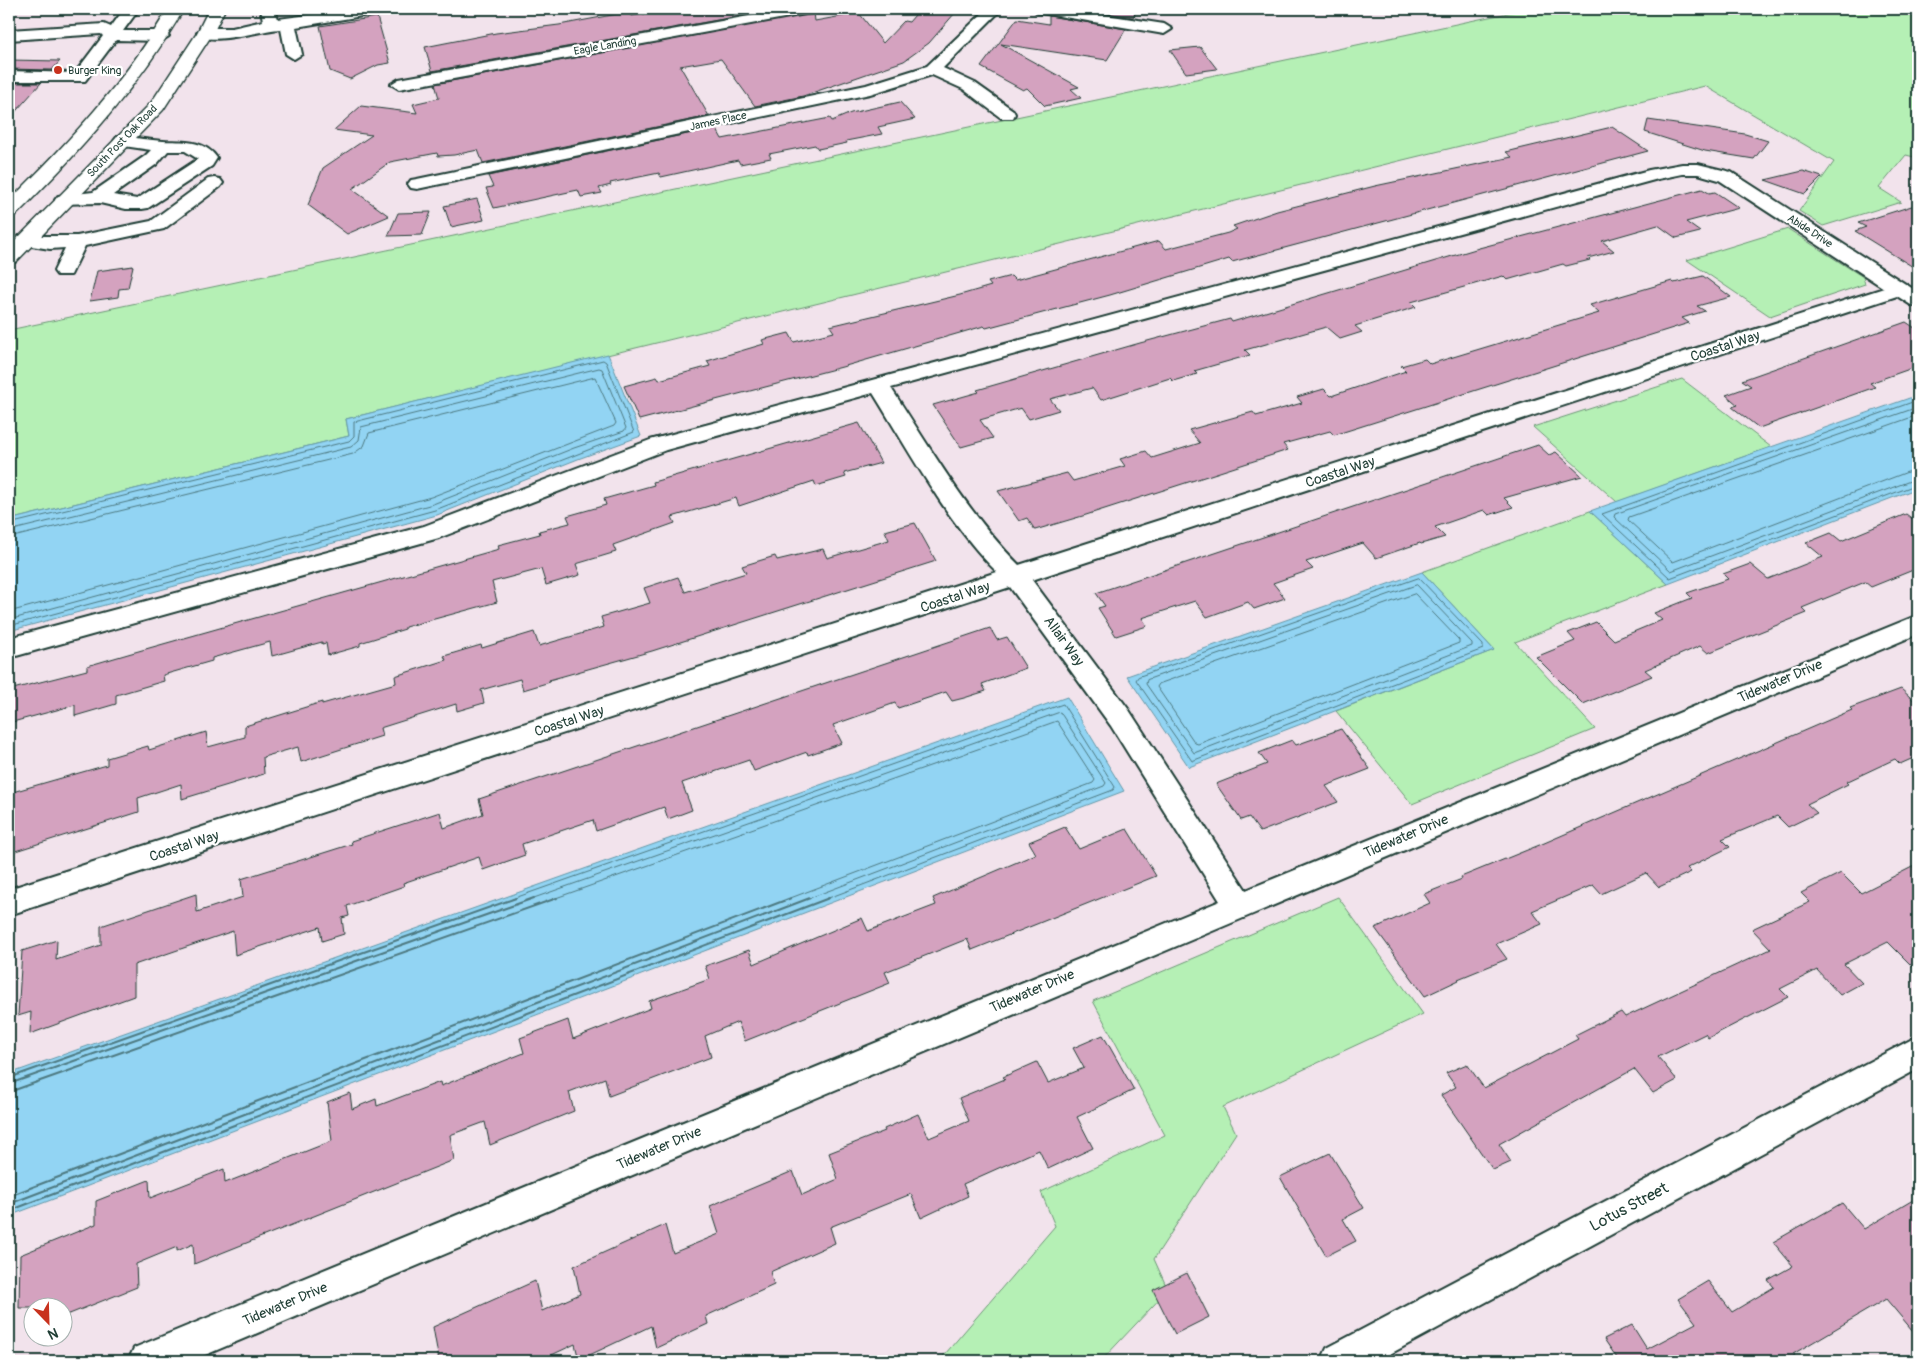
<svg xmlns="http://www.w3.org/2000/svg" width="1927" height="1370" font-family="Pangolin,sans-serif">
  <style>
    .green { fill: #b5f0b5; stroke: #6a9674 }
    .water { fill: #92d4f3; stroke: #6498a7 }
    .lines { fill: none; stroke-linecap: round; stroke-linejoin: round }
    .shore-far1 { stroke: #4d7980; stroke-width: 1 }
    .shore { stroke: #4d7980; stroke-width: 2 }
    .building { fill: #d4a2bf; stroke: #1f3d34 }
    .minor-casing { stroke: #1f3d34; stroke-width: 4 }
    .major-casing { stroke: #1f3d34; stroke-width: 3 }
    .minor { fill: #fff; fill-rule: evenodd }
    .major { fill: #fff; fill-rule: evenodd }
    .poi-dot { fill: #c8321e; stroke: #fff; stroke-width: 2 }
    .labels { text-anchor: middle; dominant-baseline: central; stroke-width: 4.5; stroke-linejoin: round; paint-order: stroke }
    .far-street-label { font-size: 11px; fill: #1f3d34; stroke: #fff }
    .far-poi-label { font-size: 11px; fill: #1f3d34; stroke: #fff; text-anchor: start }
    .street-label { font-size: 14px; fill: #1f3d34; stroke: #fff }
    .near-street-label { font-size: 16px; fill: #1f3d34; stroke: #fff }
  </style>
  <rect width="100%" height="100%" fill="#f2e3ec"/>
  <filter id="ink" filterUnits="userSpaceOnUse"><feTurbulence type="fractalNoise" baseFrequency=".02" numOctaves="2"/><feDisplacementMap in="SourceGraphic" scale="10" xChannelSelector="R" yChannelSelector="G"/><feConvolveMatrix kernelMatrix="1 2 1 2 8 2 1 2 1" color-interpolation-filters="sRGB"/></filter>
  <g filter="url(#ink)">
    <!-- green -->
    <path class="green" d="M1527,9H1918V158L1906,155L1879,188L1901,202L1823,226L1799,211L1834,162L1705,86L346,419L349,436L9,520V330Z
      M1788,229L1863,277L1865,284L1770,316L1687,260Z
      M1682,379L1771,447L1617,502L1533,427Z
      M1590,511L1668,584L1515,642L1595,729L1412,804L1336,711L1494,650L1422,572Z
      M1338,897L1423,1014L1223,1107L1236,1133L1154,1259L1168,1290L1101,1361H939L1055,1226L1041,1192L1165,1135L1093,1001Z"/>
    <!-- water -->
    <path class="water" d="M608,354L641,436L578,459L437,515L9,631V520L349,436L346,419Z
      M1918,395V488L1668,584L1590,511Z
      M1422,572L1494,650L1189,767L1127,676Z
      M1067,697L1124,791L9,1216V1074Z"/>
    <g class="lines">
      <!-- shore-far1 -->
      <path class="shore-far1" d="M1918,400L1602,514L1670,578L1918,484
        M1918,407L1615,514L1614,517L1671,571L1918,478
        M1918,415L1629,517L1628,520L1673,562L1910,471L1918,470
        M9,524L349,441L354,436V422L603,360L606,362L634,432L435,510L9,626
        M9,531L351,447L359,440L361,427L599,368L602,369L626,428L624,431L574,448L433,504L9,620
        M9,538L353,454L364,446L369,433L595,377L616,423L614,426L431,497L9,612
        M1419,578L1483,645V649L1192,761L1136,680L1138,677Z
        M1417,585L1472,643V646L1194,753L1146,684L1147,680Z
        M1415,594L1459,640V643L1198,744L1195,743L1157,687L1159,684Z
        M512,899L1063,704L1115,787L1113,790L826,899
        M531,899L1060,712L1106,783L1104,786L807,899
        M553,899L1057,721L1095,780L1093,783L788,899"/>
      <!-- shore -->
      <path class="shore" d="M9,1078L516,898
        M9,1084L534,898
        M9,1092L557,898
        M9,1196L791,898
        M9,1204L810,898
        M9,1211L829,898"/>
    </g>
    <!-- building -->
    <path class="building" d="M676,9H779L432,71L425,47L496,33L559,25L628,12L631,16Z
      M920,9L955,13L929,43L904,61L803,96L755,106L721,59L680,66L709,116L483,163L478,150L454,155L438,156L437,153L390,162L352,189L389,216L347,234L308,205L323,168L372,135L334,130L361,106L417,113L413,104L439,98L435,84L814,13L815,21L859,13L883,43L904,21L909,22Z
      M1078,9H1138L1133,17Z
      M1049,16L1126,29L1107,60L1001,44L1079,87L1071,89L1081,98L1045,106L1027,88L1023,90L981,67L1017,19L1049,24Z
      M377,17L390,63L378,65L350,79L330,71L320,26Z
      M1200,47L1217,69L1186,73L1170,50Z
      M9,60L60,61L52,70L9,69Z
      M9,83H41L9,119Z
      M900,102L915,119L878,127L882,134L846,141L847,143L818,149L815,145L769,154L771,158L740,164L738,160L661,177L659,173L610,183L611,185L599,188L602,193L581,197L578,190L494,208L486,188L493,187L488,176L716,128L722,139L830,118L832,121L851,113Z
      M1648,120L1745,134L1768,141L1754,159L1705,151L1645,132Z
      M1612,127L1648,151L1232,262L1229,259L1110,295L986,328L984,326L842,367L639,420L624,386L657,377L659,380L710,366L707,361L764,344L762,340L789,333L794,342L834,332L830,326L960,295L991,286L988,282L1011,276L1015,280L1159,241L1166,249L1228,233L1237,229L1233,226L1277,211L1375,186L1512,157L1506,152Z
      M1803,171L1822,177L1805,194L1765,180Z
      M1702,189L1709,193L1715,192L1739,208L1686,222L1700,232L1676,238L1658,225L1602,241L1614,251L1588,258L1590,260L1566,266L1563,264L1507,280L1503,276L1411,302L1416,307L1355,326L1362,332L1340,339L1326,327L1245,350L1250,355L1194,371L1197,374L1173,381L1170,378L1101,400L1092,388L1050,399L1059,410L1029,419L1021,408L980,420L993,438L961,447L933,405L979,392L977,390L1140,343L1230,319L1232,322L1479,248Z
      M477,199L484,220L451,227L444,206Z
      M1918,204V270L1855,231L1866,227L1858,223Z
      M431,212L422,235L388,236L398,213Z
      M133,266L128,288L119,289L118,297L90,301L97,271Z
      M1703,276L1731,297L1697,306L1705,311L1682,318L1689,323L1334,435L1330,431L1283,444L1288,450L1086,515L1035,530L1027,518L1019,521L998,491L1067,473L1073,481L1125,466L1120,459L1146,451L1152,458L1200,443L1189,430L1253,412L1256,416L1302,403L1297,397L1324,389L1331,396L1406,371L1401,366L1425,359L1430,364L1599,313L1590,305L1672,281L1674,283Z
      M1906,322L1918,330V366L1870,383L1875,387L1759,428L1732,407L1738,405L1726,395L1751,386L1742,380Z
      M859,423L881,463L844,473L846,477L816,486L814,481L739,506L736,498L672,517L675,523L613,545L616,552L576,564L580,575L546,585L541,569L492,582L497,602L405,627V629L360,643V646L328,655L326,643L322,644V642L272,656L270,642L212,658V661L163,675L164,681L116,695V704L75,716V705L9,723V690L87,670V666L128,654L499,549L498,545L540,534L539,531L570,523L567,516L606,505L604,499L654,485L653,482Z
      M1538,445L1549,455L1556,452L1582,476L1504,498L1513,507L1489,515L1484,510L1435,527L1445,537L1421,544L1420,543L1376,558L1363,543L1306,562L1313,569L1273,583L1285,598L1254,609L1248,602L1207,617L1195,601L1142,618L1147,626L1116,636L1098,608L1105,606L1096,593Z
      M1906,514L1918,523V568L1871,587L1865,582L1802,608L1807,613L1708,653L1700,646L1645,670L1652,676L1583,704L1536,657L1575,641L1568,633L1596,622L1614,640L1662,620L1654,613L1692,598L1687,593L1728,579L1723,574L1750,564L1768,579L1823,557L1806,543L1831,533L1841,541Z
      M915,523L936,561L652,651L549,680L550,682L523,690L520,679L481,690L484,703L457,711L456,704L380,728L382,736L301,762L298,747L263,757L264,774L182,799L181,784L138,798L139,812L9,853V793L107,765V758L148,746L149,750L206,732L208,747L245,737V726L322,702V704L396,683L395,676L446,660L444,656L481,645L482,648L534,632L539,646L604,627L601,617L650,603L644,588L678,577L685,592L746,573L742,566L775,556L777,560L823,549L827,558L889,540L885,531Z
      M990,628L997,640L1007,637L1026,668L982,684L986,691L964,698L952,701L946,692L898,708L895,703L833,725L842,743L808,755L807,752L754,771L749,760L682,783L692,810L668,819L664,807L596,831L593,820L522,844L525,855L483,870L479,857L403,883L404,886L347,906L349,916L342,918L344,934L322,941L320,927L235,955L233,931L134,965V996L30,1034L31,1012L18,1016L22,951L57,940L56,960L101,945V926L196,894L197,912L243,897L241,879L352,844L351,841L440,812L444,828L483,814L479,799Z
      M1901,689L1918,704V756L1900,764L1895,759L1846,782L1848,784L1807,804L1817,813L1788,827L1777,816L1722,839L1730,847L1687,868L1691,872L1659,887L1646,873L1601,894L1593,885L1532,911L1542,924L1496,944L1507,959L1458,979L1459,980L1425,996L1375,928L1430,903L1424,894L1462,879L1461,877L1542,844L1852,710L1850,708Z
      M1341,729L1370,769L1326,786L1338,802L1260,832L1249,817L1241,820L1216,784L1267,764L1259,753L1292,740L1296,745Z
      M1065,827L1079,849L1127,829L1156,876L972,950L967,939L885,972L890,983L745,1041L738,1022L705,1036L711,1057L609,1096L605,1078L569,1092L574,1111L490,1145L485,1122L450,1135L454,1160L194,1264L193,1244L177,1251V1247L136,1264L137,1287L62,1317V1308H19L20,1255L96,1224V1201L149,1180L150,1198L224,1169L225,1183L332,1141L327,1102L350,1093L352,1109L376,1099L377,1106L440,1082L441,1086L524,1053L520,1038L568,1020L573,1039L651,1008L649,1001L710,979L705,966L749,950L754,964L862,918L868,931L936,905L933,898L1036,854L1029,842Z
      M1918,864V972L1888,942L1844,964L1862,983L1840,995L1817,970L1780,989L1788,997L1708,1038L1705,1034L1658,1057L1677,1080L1653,1093L1634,1069L1499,1144L1511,1162L1493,1170L1441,1095L1456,1087L1446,1073L1467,1064L1484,1088L1578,1039L1575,1035L1621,1012L1625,1017L1771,949L1752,929L1810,902L1801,893L1841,873L1861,893Z
      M1103,1035L1134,1090L1077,1117L1093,1148L1048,1169L1039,1150L963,1184L968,1196L921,1218L911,1194L830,1227L835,1243L770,1272L774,1285L706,1316L708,1324L656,1348L651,1326L579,1360L575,1344L539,1361H439L433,1327L535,1281L542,1311L580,1294L574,1266L665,1225L673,1253L719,1234L710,1206L793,1171L802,1195L838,1179L829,1153L885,1131L884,1129L918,1114L929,1138L969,1121L959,1098L1005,1079L1003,1077L1037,1062L1048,1083L1084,1068L1073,1048Z
      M1330,1153L1364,1208L1343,1219L1356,1241L1326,1256L1280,1177Z
      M1918,1197V1337L1886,1299L1793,1354L1798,1361H1619L1604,1339L1632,1325L1647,1349L1696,1323L1678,1299L1708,1281L1732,1312L1774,1287L1768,1280L1793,1266L1773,1242L1842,1203L1864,1229Z
      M1187,1273L1209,1317L1175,1334L1153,1290Z"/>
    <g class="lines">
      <defs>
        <path id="minor" d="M124,9H139L123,31H161L169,36L161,41L116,40L85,81H9V71L75,73L103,36L101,34L9,40V30L104,24L111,27Z
          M261,9H275L278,19L354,9H374L375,11L368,15L296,27L302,54L294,59L286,54L281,29C265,29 207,48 197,33L205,28H232L263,21Z
          M788,9H818L811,13L399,89L391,84L399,79Z
          M987,9H1002L943,68L975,83L1013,110L1015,114L1013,118H1001L963,89L932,75L870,94L417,189L411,188L408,184L411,180L417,179L866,85L927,66Z
          M1034,9H1067L1164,24L1172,29L1164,34L1041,13L1036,12Z
          M123,136C136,138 149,140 163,141C182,142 204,139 217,158L212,166L148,208L142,209H126L100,203L58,204L55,200L58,196L93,192L145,156L151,150L117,145L114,141L117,137ZM168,151H185L198,159L137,199L113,195L157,164Z
          M1698,164L1731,172L1907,285L1918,292V307L1911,305L1897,296L1032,580L1129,710L1246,890L1918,615V634L191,1361H128L134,1348L1220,901L1111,726L1010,587L9,915V889L997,572C949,525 909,451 873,393L666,450L439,538L9,658V638L424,526L650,440L1649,170L1682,164ZM1682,174H1698L1719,180L1884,288L1019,565C968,514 931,449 891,388L1658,179Z
          M214,178L220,179L223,183L220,187L164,229L85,246L71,275H57L54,271L65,248L50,249L19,244L17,240L19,236H77L151,221L208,179Z
          M1918,1036V1069L1377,1361H1321L1327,1348Z"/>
        <path id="major" d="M168,9H184C138,87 80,152 16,215L9,217V201C69,142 125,82 168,9Z
          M209,9H225L213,33L163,110L16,262L9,264V247L151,103L197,33Z"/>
      </defs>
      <!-- minor casing -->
      <use href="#minor" class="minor-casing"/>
      <!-- major casing -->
      <use href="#major" class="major-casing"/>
      <!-- minor -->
      <use href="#minor" class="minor"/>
      <!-- major -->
      <use href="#major" class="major"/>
    </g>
  </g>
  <!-- markers -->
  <circle class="poi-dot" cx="58" cy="70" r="5"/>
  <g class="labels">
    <!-- far-street labels -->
    <g class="far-street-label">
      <text transform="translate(605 46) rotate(-10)">Eagle Landing</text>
      <text transform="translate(718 121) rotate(-12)">James Place</text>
      <text transform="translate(122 141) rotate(-46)">South Post Oak Road</text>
      <text transform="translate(1810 231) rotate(33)">Abide Drive</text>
    </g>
    <!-- far-poi labels -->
    <g class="far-poi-label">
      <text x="68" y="70">Burger King</text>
    </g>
    <!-- street labels -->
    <g class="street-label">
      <text transform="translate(1725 346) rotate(-18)">Coastal Way</text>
      <text transform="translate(1340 472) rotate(-18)">Coastal Way</text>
      <text transform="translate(955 597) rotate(-18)">Coastal Way</text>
      <text transform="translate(1064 641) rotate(54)">Allair Way</text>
      <text transform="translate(1780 681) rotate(-23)">Tidewater Drive</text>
      <text transform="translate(569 721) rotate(-18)">Coastal Way</text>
      <text transform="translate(1406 836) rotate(-23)">Tidewater Drive</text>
      <text transform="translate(184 846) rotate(-18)">Coastal Way</text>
      <text transform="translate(1032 991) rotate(-23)">Tidewater Drive</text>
      <text transform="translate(659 1148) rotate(-23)">Tidewater Drive</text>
      <text transform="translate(285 1304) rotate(-23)">Tidewater Drive</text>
    </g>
    <!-- near-street labels -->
    <g class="near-street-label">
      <text transform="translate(1629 1207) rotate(-28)">Lotus Street</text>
    </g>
  </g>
  <!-- margin -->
  <rect width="1927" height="1370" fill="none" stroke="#fff" stroke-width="30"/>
  <rect x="15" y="15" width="1897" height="1340" fill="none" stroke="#1f3d34" stroke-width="2" filter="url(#ink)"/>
  <!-- north arrow -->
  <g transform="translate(48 1322) rotate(157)"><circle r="24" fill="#ffffff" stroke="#a5b1ae"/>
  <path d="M0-4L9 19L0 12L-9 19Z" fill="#c8321e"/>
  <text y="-8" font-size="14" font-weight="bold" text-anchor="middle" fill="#1f3d34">N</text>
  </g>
</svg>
